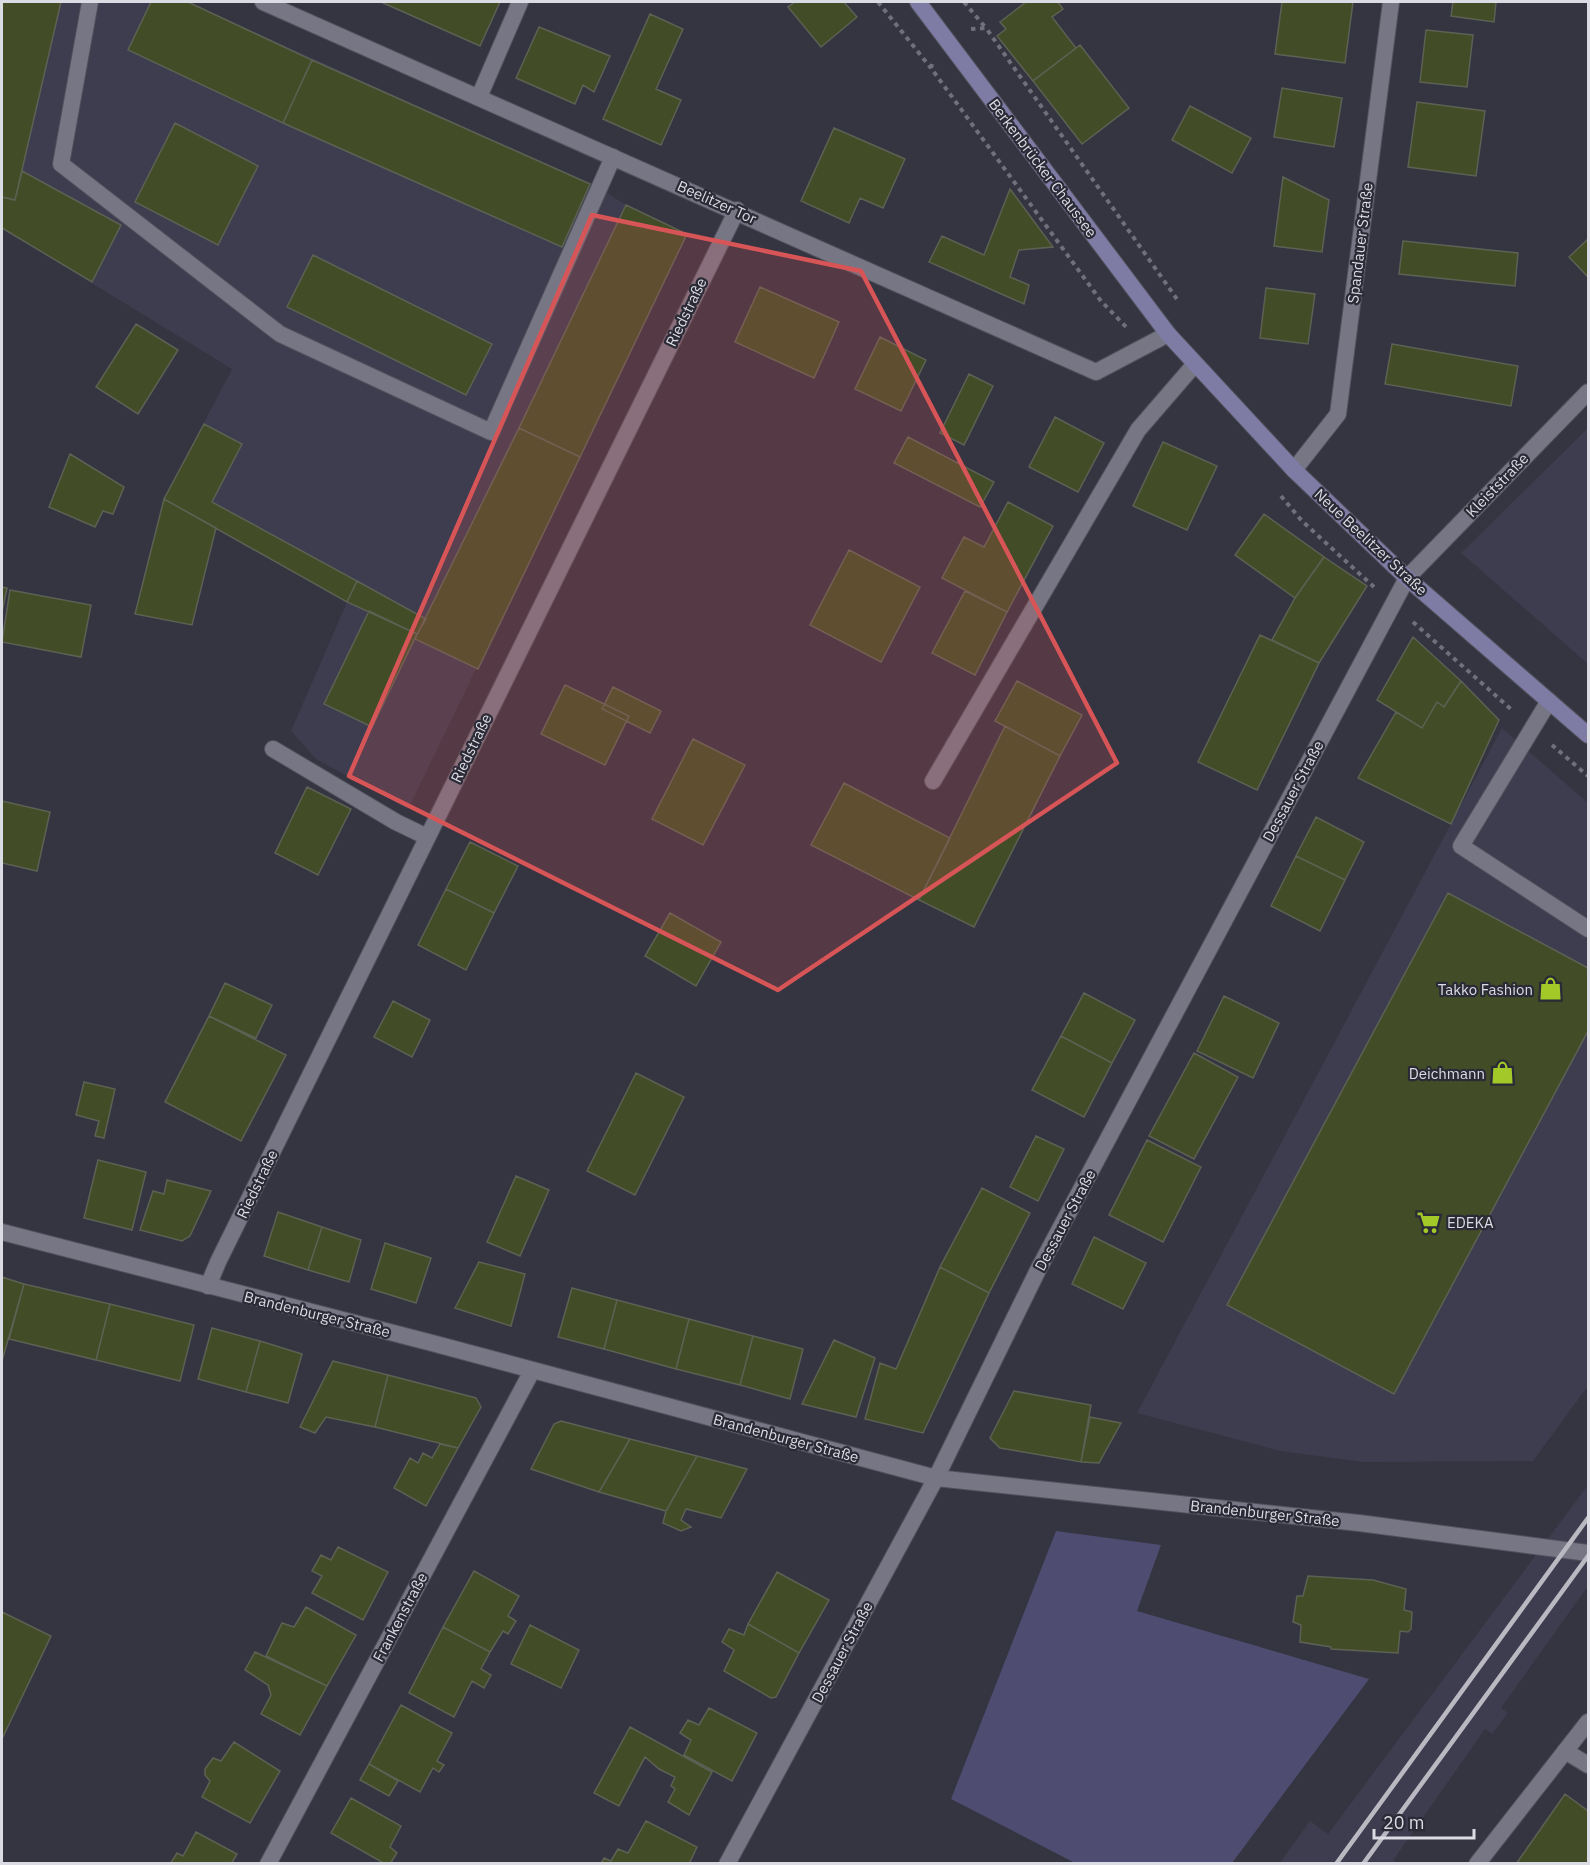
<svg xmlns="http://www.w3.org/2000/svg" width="1590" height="1865" font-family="'IBM Plex Sans',sans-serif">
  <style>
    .built { fill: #3d3d4f }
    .green { fill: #4e4d71 }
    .building { fill: #424d27; stroke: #5d6154; stroke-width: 1.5 }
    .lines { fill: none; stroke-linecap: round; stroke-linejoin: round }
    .service-casing { stroke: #51515c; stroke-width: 18 }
    .minor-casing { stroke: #51515c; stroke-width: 18 }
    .tertiary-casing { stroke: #51515c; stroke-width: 18 }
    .secondary-casing { stroke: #51515c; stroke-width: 18 }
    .path { stroke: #706f7b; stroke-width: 4; stroke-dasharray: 4.5 4.5; stroke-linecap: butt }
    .service { stroke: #767685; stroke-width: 16 }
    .minor { stroke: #767685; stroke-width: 16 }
    .tertiary { stroke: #767685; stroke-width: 16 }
    .secondary { stroke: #7e7ca4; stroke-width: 16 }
    .rail { stroke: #bab9c2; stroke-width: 4.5 }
    .marked { fill: #d75557; fill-opacity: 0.2; stroke: #d75557; stroke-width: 4.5; stroke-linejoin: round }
    .labels { text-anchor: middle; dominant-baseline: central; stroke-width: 4.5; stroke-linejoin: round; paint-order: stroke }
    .street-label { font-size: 15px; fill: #dbdbe3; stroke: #2b2a37 }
    .poi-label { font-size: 15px; fill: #dbdbe3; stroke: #2b2a37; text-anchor: end }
  </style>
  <rect width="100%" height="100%" fill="#353441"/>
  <!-- built -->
  <path class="built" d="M2,2H188L599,188L626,205L687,234L408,809L316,759L291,731L347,602L164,499L232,369L2,228Z
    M1588,428V664L1461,553Z
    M1502,728L1588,803V1386L1533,1461L1363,1462L1280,1451L1137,1413Z
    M1588,1485V1586L1501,1708L1508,1713L1492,1734L1485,1729L1394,1859L1395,1863L1279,1864L1310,1821L1328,1834Z"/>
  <!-- green -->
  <path class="green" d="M1056,1531L1161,1545L1137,1611L1369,1679L1232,1863H1075L951,1799Z"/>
  <!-- building -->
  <path class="building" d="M2,2H61L15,200L2,197Z
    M151,2H188L312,60L283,123L128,50Z
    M381,2H500L480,46Z
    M795,2H844L857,17L821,47L788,7Z
    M1026,2H1058L1063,9L1052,17L1076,48L1033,81L997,36L1006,29L1000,22Z
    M1282,2H1353L1345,63L1275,54Z
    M1453,2H1496L1494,22L1451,16Z
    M650,14L683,29L656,89L681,100L661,145L603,119Z
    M539,27L610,56L594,92L583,85L575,104L516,78Z
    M1426,30L1473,35L1467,87L1420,82Z
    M1080,45L1129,108L1082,144L1033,81Z
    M312,60L590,184L562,247L283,123Z
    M1282,88L1342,98L1334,147L1274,137Z
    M1417,102L1485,111L1476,176L1408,167Z
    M1190,106L1251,138L1232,173L1172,140Z
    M175,123L258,166L218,245L135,202Z
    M834,128L905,159L883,208L860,198L849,223L801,201Z
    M22,171L121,225L92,282L2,228V197L15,200Z
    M1283,177L1329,200L1322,252L1274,246Z
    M1010,189L1053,247L1019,250L1010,277L1029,285L1024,304L929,262L942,236L984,255Z
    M626,205L687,234L580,457L519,428Z
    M1588,239V277L1569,257Z
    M1403,241L1518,253L1515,286L1399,274Z
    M313,255L492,344L466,395L287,307Z
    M760,287L839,322L814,378L735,342Z
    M1266,288L1315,294L1308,344L1260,338Z
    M136,324L178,350L138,414L96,387Z
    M880,337L926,360L901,411L855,389Z
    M1392,344L1518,366L1511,406L1385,384Z
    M969,374L993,386L964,445L940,433Z
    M1055,417L1104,443L1078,492L1029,467Z
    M204,424L242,444L212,502L357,581L347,602L164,499Z
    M519,428L580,457L478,669L415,639Z
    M908,437L994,482L980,507L894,463Z
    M1163,442L1217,466L1187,530L1133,506Z
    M70,454L124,487L113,514L103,511L95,527L49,507Z
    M164,499L216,528L192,625L135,614Z
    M1008,502L1053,526L1007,612L942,578L964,537L984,547Z
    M1264,514L1324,557L1295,598L1235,555Z
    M849,550L920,587L881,662L810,625Z
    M1324,557L1367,586L1319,663L1272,640L1295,598Z
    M357,581L426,619L417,634L347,602Z
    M2,587L7,588L2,612Z
    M10,590L91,605L81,657L2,642Z
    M965,591L1007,612L975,675L932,653Z
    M369,611L417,634L372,727L324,704Z
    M1260,635L1319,663L1257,790L1198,762Z
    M1413,637L1461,681L1444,707L1437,702L1422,728L1377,700Z
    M1017,681L1082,715L1060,756L995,721Z
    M1461,681L1499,720L1451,824L1358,778L1396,712L1422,728L1437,702L1444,707Z
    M565,685L629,716L605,765L541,734Z
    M613,687L661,711L650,733L602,709Z
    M1005,726L1060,756L974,927L919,900Z
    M693,739L745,765L703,845L652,819Z
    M844,783L950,838L919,900L811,845Z
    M307,787L351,809L318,875L275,853Z
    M2,801L50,812L37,871L2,863Z
    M1316,817L1364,842L1345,880L1296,856Z
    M470,842L518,866L494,913L446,889Z
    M1296,856L1345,880L1320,931L1271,906Z
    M446,889L494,913L466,970L418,945Z
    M1448,893L1588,968V1031L1394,1394L1227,1305Z
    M670,913L721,942L696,986L645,956Z
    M225,983L272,1005L256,1038L209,1016Z
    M1084,993L1135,1020L1112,1063L1061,1036Z
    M1224,996L1279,1023L1253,1078L1197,1051Z
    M393,1001L430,1020L412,1057L374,1037Z
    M209,1016L286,1055L241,1141L165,1102Z
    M1061,1036L1112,1063L1084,1117L1032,1090Z
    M1194,1053L1238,1077L1194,1159L1149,1136Z
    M636,1073L684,1097L635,1195L587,1171Z
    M84,1082L115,1089L104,1138L95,1136L99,1121L76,1115Z
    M1036,1136L1064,1149L1038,1201L1010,1187Z
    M1147,1140L1201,1167L1163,1242L1109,1215Z
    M98,1160L146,1172L132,1230L84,1218Z
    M516,1176L549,1190L520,1256L487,1242Z
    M167,1180L211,1191L190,1236L182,1241L140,1230L153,1191L164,1194Z
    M982,1188L1030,1213L989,1293L940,1267Z
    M278,1212L322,1227L308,1270L264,1256Z
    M322,1227L361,1240L349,1282L308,1270Z
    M1094,1237L1146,1263L1123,1309L1072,1284Z
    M385,1243L431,1258L416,1303L371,1289Z
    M479,1262L525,1274L511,1326L455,1308Z
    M940,1267L989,1293L923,1433L865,1419L880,1363L896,1369Z
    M2,1277L24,1284L2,1361Z
    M24,1284L110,1304L96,1360L9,1339Z
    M572,1288L617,1300L604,1349L558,1337Z
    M617,1300L689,1319L676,1369L604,1349Z
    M110,1304L194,1325L180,1381L96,1360Z
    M689,1319L753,1336L740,1385L676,1369Z
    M212,1328L260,1341L246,1392L198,1379Z
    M753,1336L803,1349L790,1399L740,1385Z
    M834,1340L875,1358L856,1417L802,1404Z
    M260,1341L302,1354L288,1403L246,1392Z
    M333,1361L388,1375L375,1427L326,1417L315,1433L300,1427Z
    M388,1375L476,1398L481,1407L458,1448L375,1427Z
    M1014,1391L1091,1405L1081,1462L1000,1448L990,1438Z
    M1090,1417L1121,1423L1099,1463L1081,1462Z
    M561,1421L630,1439L599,1492L531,1469L554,1424Z
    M630,1439L697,1456L666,1511L599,1492Z
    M440,1444L458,1448L426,1506L394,1488L410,1458L418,1463L423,1453L432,1458Z
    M697,1456L747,1469L721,1518L686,1509L681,1520L691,1527L681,1531L663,1523L666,1511Z
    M338,1547L388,1572L363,1620L312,1593L322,1576L312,1571L321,1555L331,1560Z
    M474,1571L519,1596L508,1616L516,1621L508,1634L503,1631L490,1652L443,1627Z
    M777,1572L829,1600L799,1653L748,1624Z
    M1308,1576L1373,1580L1406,1589L1404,1610L1412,1612L1411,1629L1408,1632L1400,1631L1398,1653L1331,1649V1647L1300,1642L1301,1625L1293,1622L1297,1596H1303Z
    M306,1607L356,1635L327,1686L266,1656L282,1623L294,1627Z
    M2,1612L51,1636L2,1739Z
    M748,1624L799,1653L776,1697L771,1698L724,1671L734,1650L722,1642L729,1629L744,1635Z
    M530,1625L579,1650L561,1688L511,1664Z
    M443,1627L490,1652L481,1669L491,1675L484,1688L472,1681L454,1717L409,1693Z
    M255,1652L327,1686L300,1735L261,1714L271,1695L268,1685L245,1670Z
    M401,1705L452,1733L437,1761L444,1765L439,1772L433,1768L420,1792L369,1764Z
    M709,1708L757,1733L732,1781L684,1755L691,1740L680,1733L688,1720L699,1725Z
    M630,1727L712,1772L689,1815L668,1802L675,1789L671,1786L675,1777L659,1769L645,1757L619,1806L594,1793Z
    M234,1742L280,1771L250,1823L202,1797L210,1781L205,1775V1769L213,1758L221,1761Z
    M369,1764L398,1781L389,1796L360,1780Z
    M1565,1794L1588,1811V1864H1516Z
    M351,1798L401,1826L390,1847L397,1853L390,1864H385L331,1833Z
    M646,1821L697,1847L689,1864H601L604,1858L611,1861L618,1849L628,1853Z
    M196,1832L237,1854L231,1864H170L177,1853L183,1856Z"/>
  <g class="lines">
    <defs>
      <path id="service" d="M90,2L61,164L280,334L491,432L613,157
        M479,97L520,2
        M1549,701L1461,846L1588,929
        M273,749L396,822L427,837
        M933,781L1138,430L1195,364"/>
      <path id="minor" d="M263,2L1096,372L1168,334
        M1294,470L1338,414L1391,2
        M208,1286L218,1262L737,210
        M1565,1751L1588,1765
        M268,1864L532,1371
        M727,1864L936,1478L1038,1270L1407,578L1588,392
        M1477,1864L1588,1722"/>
      <path id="tertiary" d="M2,1232L432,1343L936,1478L1359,1523L1588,1553"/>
      <path id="secondary" d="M918,2L1168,334L1294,470L1407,578L1588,735"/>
    </defs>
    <!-- service casing -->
    <use href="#service" class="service-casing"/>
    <!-- minor casing -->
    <use href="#minor" class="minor-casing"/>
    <!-- tertiary casing -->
    <use href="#tertiary" class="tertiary-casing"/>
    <!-- secondary casing -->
    <use href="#secondary" class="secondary-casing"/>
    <!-- path -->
    <path class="path" d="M878,2L931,68
      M964,2L985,27
      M971,29L986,28L1179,302
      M932,64L931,68L1101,301L1128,329
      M1281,496L1302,521L1374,587
      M1413,622L1513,711
      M1552,745L1588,776"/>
    <!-- service -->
    <use href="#service" class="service"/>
    <!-- minor -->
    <use href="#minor" class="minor"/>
    <!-- tertiary -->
    <use href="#tertiary" class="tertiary"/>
    <!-- secondary -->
    <use href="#secondary" class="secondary"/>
    <!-- rail -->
    <path class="rail" d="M1336,1864L1588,1518
      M1363,1864L1588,1556"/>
  </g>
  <!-- marked area -->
  <path class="marked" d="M592,215L861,271L1117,763L778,990L349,776Z"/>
  <!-- icons -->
  <defs>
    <symbol id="shop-bare" viewBox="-9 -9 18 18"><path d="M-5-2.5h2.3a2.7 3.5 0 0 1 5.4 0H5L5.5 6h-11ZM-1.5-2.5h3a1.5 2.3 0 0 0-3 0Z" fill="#a2c928" stroke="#2b2a37" stroke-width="2.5" paint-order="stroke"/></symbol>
    <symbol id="supermarket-bare" viewBox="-9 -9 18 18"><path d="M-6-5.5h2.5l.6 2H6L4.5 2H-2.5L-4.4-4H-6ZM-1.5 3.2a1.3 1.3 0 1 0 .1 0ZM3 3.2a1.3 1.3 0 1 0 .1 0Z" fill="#a2c928" stroke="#2b2a37" stroke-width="2.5" paint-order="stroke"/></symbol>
  </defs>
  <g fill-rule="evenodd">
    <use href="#shop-bare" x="1534" y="972" width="33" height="33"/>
    <use href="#shop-bare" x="1486" y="1056" width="33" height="33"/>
    <use href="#supermarket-bare" x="1412" y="1206" width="33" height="33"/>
  </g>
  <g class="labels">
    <!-- street labels -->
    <g class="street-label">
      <text transform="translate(1043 168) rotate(53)">Berkenbrücker Chaussee</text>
      <text transform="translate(717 202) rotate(24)">Beelitzer Tor</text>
      <text transform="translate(1360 243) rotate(-83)">Spandauer Straße</text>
      <text transform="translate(686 312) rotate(-64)">Riedstraße</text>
      <text transform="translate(1497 485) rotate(-46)">Kleiststraße</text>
      <text transform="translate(1371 542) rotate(43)">Neue Beelitzer Straße</text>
      <text transform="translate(471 748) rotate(-64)">Riedstraße</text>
      <text transform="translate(1293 791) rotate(-62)">Dessauer Straße</text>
      <text transform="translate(257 1184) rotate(-64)">Riedstraße</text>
      <text transform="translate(1065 1220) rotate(-62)">Dessauer Straße</text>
      <text transform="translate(317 1314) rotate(14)">Brandenburger Straße</text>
      <text transform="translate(786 1438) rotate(15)">Brandenburger Straße</text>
      <text transform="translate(1265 1513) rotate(6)">Brandenburger Straße</text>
      <text transform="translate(400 1617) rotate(-62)">Frankenstraße</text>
      <text transform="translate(842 1652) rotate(-62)">Dessauer Straße</text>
    </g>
    <!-- poi labels -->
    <g class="poi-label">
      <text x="1533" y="989">Takko Fashion</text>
      <text x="1485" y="1073">Deichmann</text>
      <text x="1447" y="1222" text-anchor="start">EDEKA</text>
    </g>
  </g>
  <!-- border -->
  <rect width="1590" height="1865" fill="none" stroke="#dbdbe3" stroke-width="6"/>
  <!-- scale -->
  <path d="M1374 1829v9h100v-9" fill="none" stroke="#dbdbe3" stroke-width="3"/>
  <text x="1383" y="1829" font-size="18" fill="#dbdbe3" stroke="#2b2a37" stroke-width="4.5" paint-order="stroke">20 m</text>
</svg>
